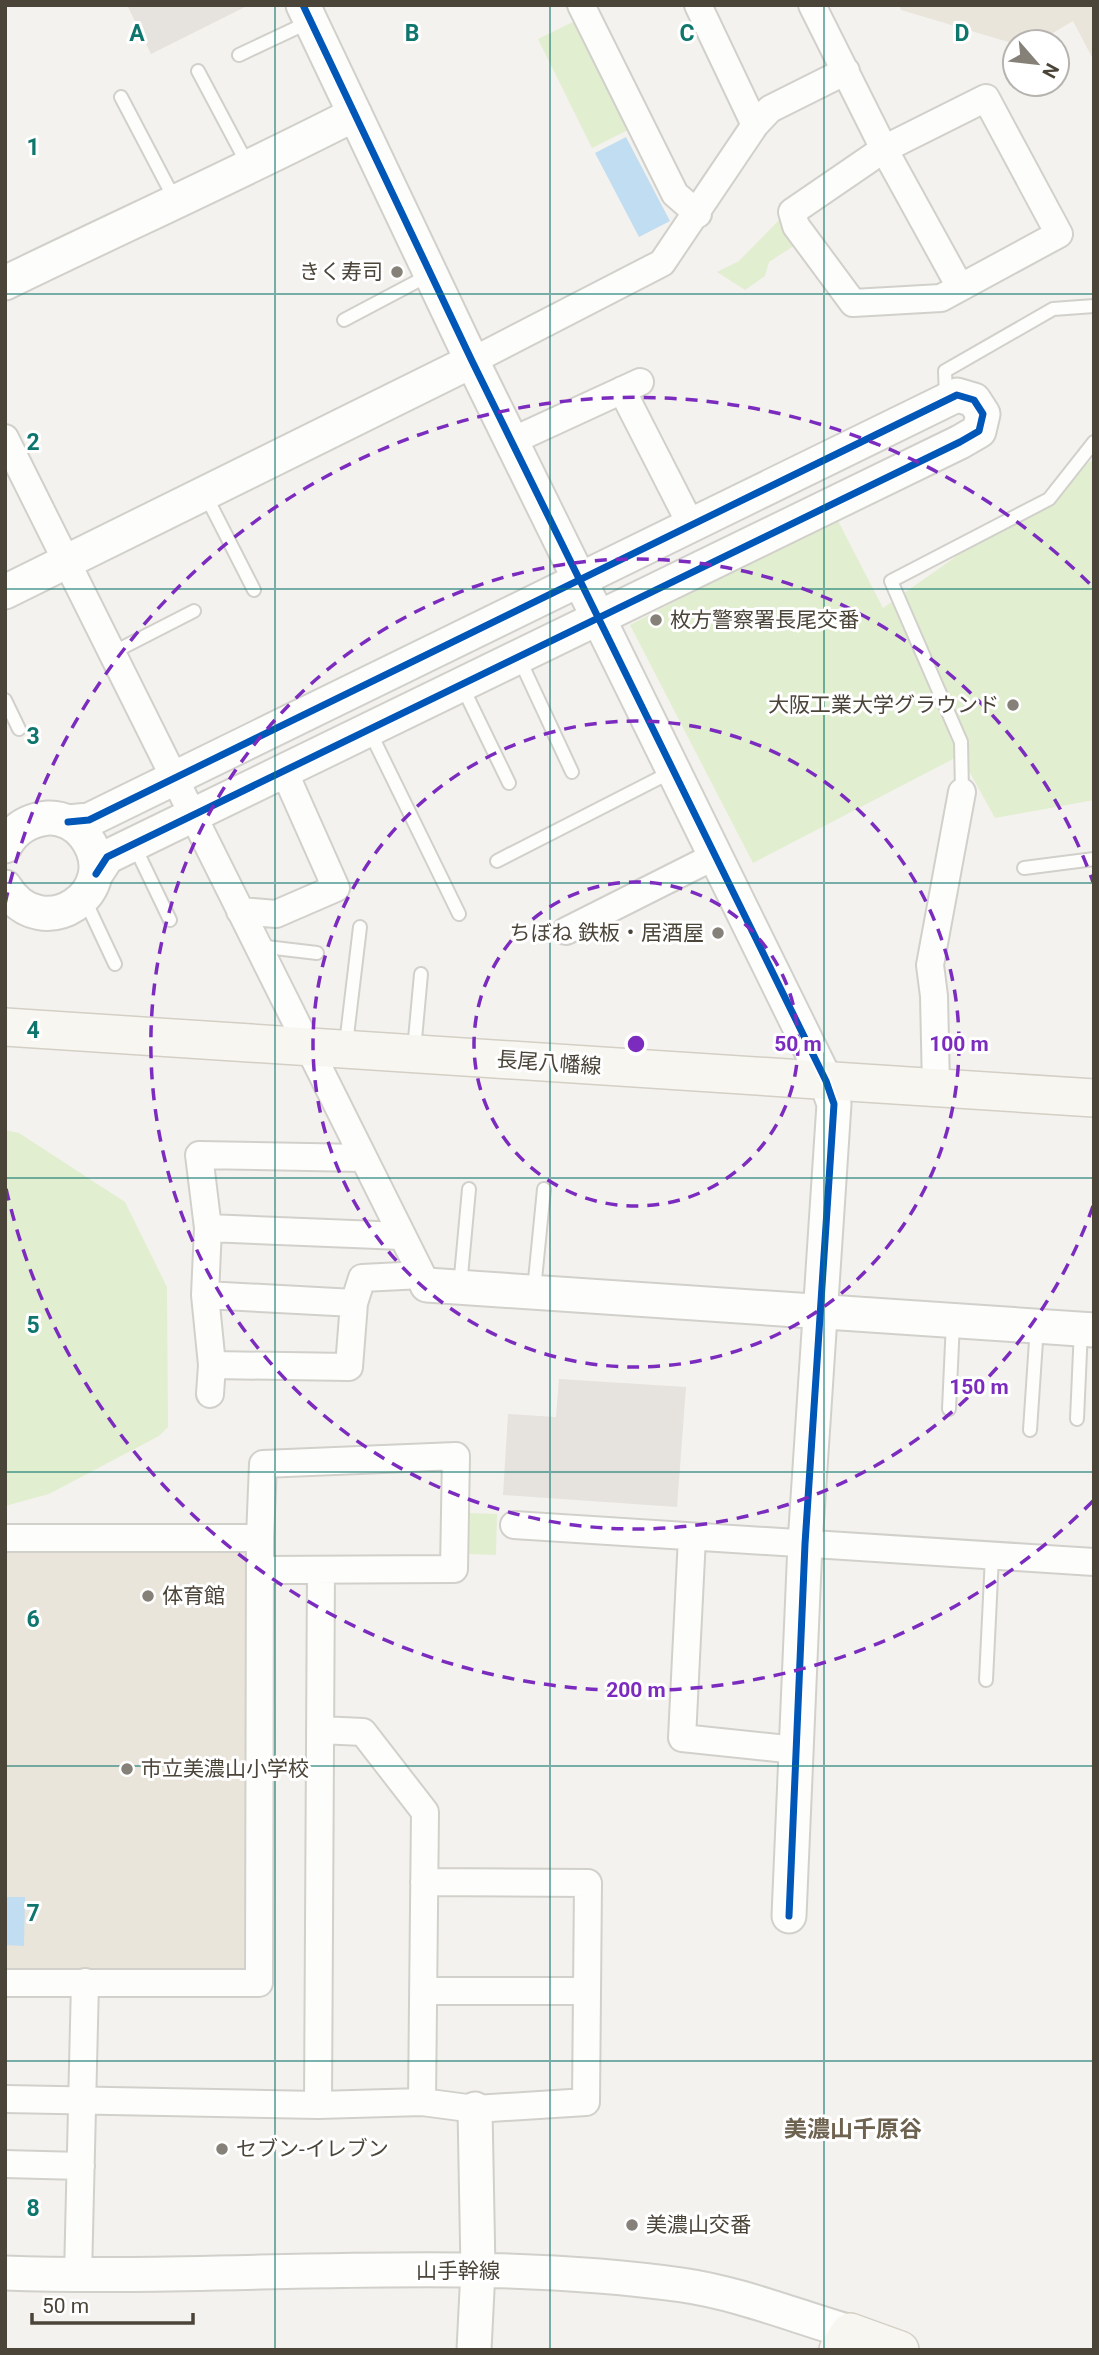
<svg xmlns="http://www.w3.org/2000/svg" width="1099" height="2355" font-family="Roboto,'Noto Sans JP',sans-serif">
  <style>
    .industrial { fill: #e6e2de }
    .education { fill: #eae5da }
    .green { fill: #e1eecf }
    .water { fill: #c0ddf1 }
    .lines { fill: none; stroke-linecap: round; stroke-linejoin: round }
    .service-casing { stroke: #d2d0cb; stroke-width: 16 }
    .minor-casing { stroke: #d2d0cb; stroke-width: 30 }
    .tertiary-casing { stroke: #d2d0cb; stroke-width: 37 }
    .secondary-casing { stroke: #d3cfc5; stroke-width: 40 }
    .service { stroke: #fdfdfc; stroke-width: 12 }
    .minor { stroke: #fdfdfc; stroke-width: 26 }
    .tertiary { stroke: #fdfdfc; stroke-width: 33 }
    .secondary { stroke: #f7f6f1; stroke-width: 37 }
    .cycleway-casing { stroke: #fff; stroke-width: 11 }
    .cycleway { stroke: #0057b8; stroke-width: 7 }
    .grid { fill: none; stroke: #0f766e; stroke-width: 2; stroke-opacity: 0.55 }
    .ring { fill: none; stroke: #7b2cbf; stroke-width: 3.5; stroke-dasharray: 12 9 }
    .poi-dot { fill: #868178; stroke: #fff; stroke-width: 2.5 }
    .labels { text-anchor: middle; dominant-baseline: central; stroke-width: 6; stroke-linejoin: round; paint-order: stroke }
    .poi-label { font-size: 21px; fill: #4b4439; stroke: #fff; text-anchor: start }
    .street-label { font-size: 21px; fill: #4b4439; stroke: #fff }
    .neighbourhood-label { font-size: 23px; font-weight: bold; fill: #6e6250; stroke: #fff }
    .grid-label { font-size: 23px; text-anchor: middle; font-weight: bold; fill: #0f766e; stroke: #fff; stroke-width: 6; stroke-linejoin: round; paint-order: stroke }
    .centre { fill: #7b2cbf; stroke: #fff; stroke-width: 3.5 }
    .ring-label { font-size: 21px; text-anchor: middle; font-weight: bold; fill: #7b2cbf; stroke: #fff; stroke-width: 6; stroke-linejoin: round; paint-order: stroke }
  </style>
  <rect width="100%" height="100%" fill="#f4f2ee"/>
  <!-- industrial -->
  <path class="industrial" d="M127,5H249L151,54Z
    M559,1379L686,1387L677,1507L503,1495L508,1414L556,1417Z"/>
  <!-- education -->
  <path class="education" d="M899,5H1094V61L1073,21L1038,42L1015,44L901,10Z
    M5,1546L251,1548L247,1975H5Z"/>
  <!-- green -->
  <path class="green" d="M579,19L632,128L592,148L538,39Z
    M782,217L797,244L769,262L765,276L745,290L717,272L739,261Z
    M1094,459V800L995,818L948,733L959,756L753,863L630,625L836,517L883,608Z
    M5,1130L19,1133L125,1202L167,1287L168,1427L159,1436L49,1494L5,1506Z
    M470,1513L497,1514L496,1555L468,1554Z"/>
  <!-- water -->
  <path class="water" d="M626,137L670,221L639,237L595,153Z
    M5,1897H25L24,1946L5,1945Z"/>
  <g class="lines">
    <defs>
      <path id="service" d="M239,55L309,22
        M198,71L249,167
        M121,97L175,200
        M344,320L431,274
        M946,397L945,371L1053,309L1094,306
        M205,494L254,590
        M112,653L194,611
        M519,658L572,772
        M462,686L509,783
        M5,700L19,729
        M369,730L459,914
        M962,792L961,742L891,581L1049,499L1094,442
        M134,845L170,920
        M497,861L671,772
        M1024,868L1094,859
        M84,898L115,964
        M258,946L317,953
        M346,1044L360,927
        M414,1050L421,974
        M460,1287L469,1189
        M534,1290L544,1189
        M949,1409L953,1322
        M1077,1419L1081,1329
        M1030,1430L1037,1326
        M986,1680L992,1556"/>
      <path id="minor" d="M581,5L675,194L698,214
        M698,5L755,125
        M812,5L884,149L960,287
        M986,98L1059,234L941,298L853,303L796,226L792,212L884,149Z
        M472,361L662,263L755,125L770,109L846,71
        M622,390L691,525
        M5,438L427,1285
        M512,441L640,382
        M240,911L276,914L336,888L284,771
        M566,931L717,855
        M936,1087L934,996L930,965L962,792
        M363,1158L199,1155L208,1228L205,1295L212,1365L349,1367L354,1303L362,1278L422,1275
        M208,1228L402,1236
        M205,1295L354,1303
        M210,1394L212,1365
        M514,1525L1094,1562
        M692,1537L682,1738L796,1750
        M5,1538H260
        M320,1730L363,1732L425,1812L422,2102
        M5,1983H259L260,1538L263,1464L456,1456L454,1569L260,1570
        M423,1991H587
        M5,2099L318,2105L422,2102L475,2109L586,2102L588,1883L424,1882
        M318,2105L321,1570
        M5,2164L81,2166
        M78,2276L85,1982"/>
      <path id="tertiary" d="M303,5L472,361L826,1081L834,1104L805,1544L789,1916
        M5,283C122,226 240,173 355,114
        M5,592L472,361
        M68,822L89,820L957,395L974,400L983,414L979,431L960,442L107,857L96,874
        M5,846C14,829 28,820 48,818C62,817 77,825 85,836C126,891 42,948 5,887
        M427,1285L1094,1330
        M5,2273C230,2281 458,2254 682,2285C738,2293 795,2316 850,2332
        M474,2350L478,2270L475,2109"/>
      <path id="secondary" d="M5,1027L1094,1098
        M838,2350L850,2332L900,2350"/>
    </defs>
    <!-- service casing -->
    <use href="#service" class="service-casing"/>
    <!-- minor casing -->
    <use href="#minor" class="minor-casing"/>
    <!-- tertiary casing -->
    <use href="#tertiary" class="tertiary-casing"/>
    <!-- secondary casing -->
    <use href="#secondary" class="secondary-casing"/>
    <!-- service -->
    <use href="#service" class="service"/>
    <!-- minor -->
    <use href="#minor" class="minor"/>
    <!-- tertiary -->
    <use href="#tertiary" class="tertiary"/>
    <!-- secondary -->
    <use href="#secondary" class="secondary"/>
    <defs>
      <path id="cycleway" d="M303,5L472,361L826,1081L834,1104L805,1544L789,1916
        M68,822L89,820L957,395L974,400L983,414L979,431L960,442L107,857L96,874"/>
    </defs>
    <!-- cycleway casing -->
    <use href="#cycleway" class="cycleway-casing"/>
    <!-- cycleway -->
    <use href="#cycleway" class="cycleway"/>
  </g>
  <!-- grid -->
  <path class="grid" d="M275,5V2350M550,5V2350M824,5V2350M5,294H1094M5,589H1094M5,883H1094M5,1178H1094M5,1472H1094M5,1766H1094M5,2061H1094"/>
  <!-- distance rings -->
  <g class="ring">
    <circle cx="636" cy="1044" r="162"/>
    <circle cx="636" cy="1044" r="323"/>
    <path d="M1093 1206A485 485 0 1 1 1093 882"/>
    <path d="M1093 1501A646 646 0 0 1 5 1184M5 904A646 646 0 0 1 1093 587"/>
  </g>
  <!-- markers -->
  <g class="poi-dot">
    <circle cx="397" cy="272" r="7"/>
    <circle cx="656" cy="620" r="7"/>
    <circle cx="1013" cy="705" r="7"/>
    <circle cx="718" cy="933" r="7"/>
    <circle cx="148" cy="1596" r="7"/>
    <circle cx="127" cy="1769" r="7"/>
    <circle cx="222" cy="2149" r="7"/>
    <circle cx="632" cy="2225" r="7"/>
  </g>
  <g class="labels">
    <!-- poi labels -->
    <g class="poi-label">
      <text x="383" y="272" text-anchor="end">きく寿司</text>
      <text x="670" y="620">枚方警察署長尾交番</text>
      <text x="999" y="705" text-anchor="end">大阪工業大学グラウンド</text>
      <text x="704" y="933" text-anchor="end">ちぼね 鉄板・居酒屋</text>
      <text x="162" y="1596">体育館</text>
      <text x="141" y="1769">市立美濃山小学校</text>
      <text x="236" y="2149">セブン-イレブン</text>
      <text x="646" y="2225">美濃山交番</text>
    </g>
    <!-- street labels -->
    <g class="street-label">
      <text transform="translate(549 1063) rotate(4)">長尾八幡線</text>
      <text x="458" y="2271">山手幹線</text>
    </g>
    <!-- neighbourhood labels -->
    <g class="neighbourhood-label">
      <text x="853" y="2129">美濃山千原谷</text>
    </g>
  </g>
  <g class="grid-label">
    <text x="137" y="41">A</text>
    <text x="412" y="41">B</text>
    <text x="687" y="41">C</text>
    <text x="962" y="41">D</text>
    <text x="33" y="155">1</text>
    <text x="33" y="450">2</text>
    <text x="33" y="744">3</text>
    <text x="33" y="1038">4</text>
    <text x="33" y="1333">5</text>
    <text x="33" y="1627">6</text>
    <text x="33" y="1921">7</text>
    <text x="33" y="2216">8</text>
  </g>
  <circle cx="636" cy="1044" r="10" class="centre"/>
  <g class="ring-label">
    <text x="798" y="1051">50 m</text>
    <text x="959" y="1051">100 m</text>
    <text x="979" y="1394">150 m</text>
    <text x="636" y="1697">200 m</text>
  </g>
  <!-- border -->
  <rect width="1099" height="2355" fill="none" stroke="#4b4439" stroke-width="14"/>
  <!-- north arrow -->
  <g transform="translate(1036 63) rotate(118)"><circle r="33" fill="#ffffff" stroke="#b7b4b0" stroke-width="2"/>
  <path d="M0-5L12 26L0 18L-12 26Z" fill="#868178"/>
  <text y="-10" font-size="19" font-weight="bold" text-anchor="middle" fill="#4b4439">N</text>
  </g>
  <!-- scale -->
  <path d="M32 2313v10h161v-10" fill="none" stroke="#4b4439" stroke-width="3.5"/>
  <text x="42" y="2313" font-size="21" fill="#4b4439" stroke="#ffffff" stroke-width="5" paint-order="stroke">50 m</text>
</svg>
